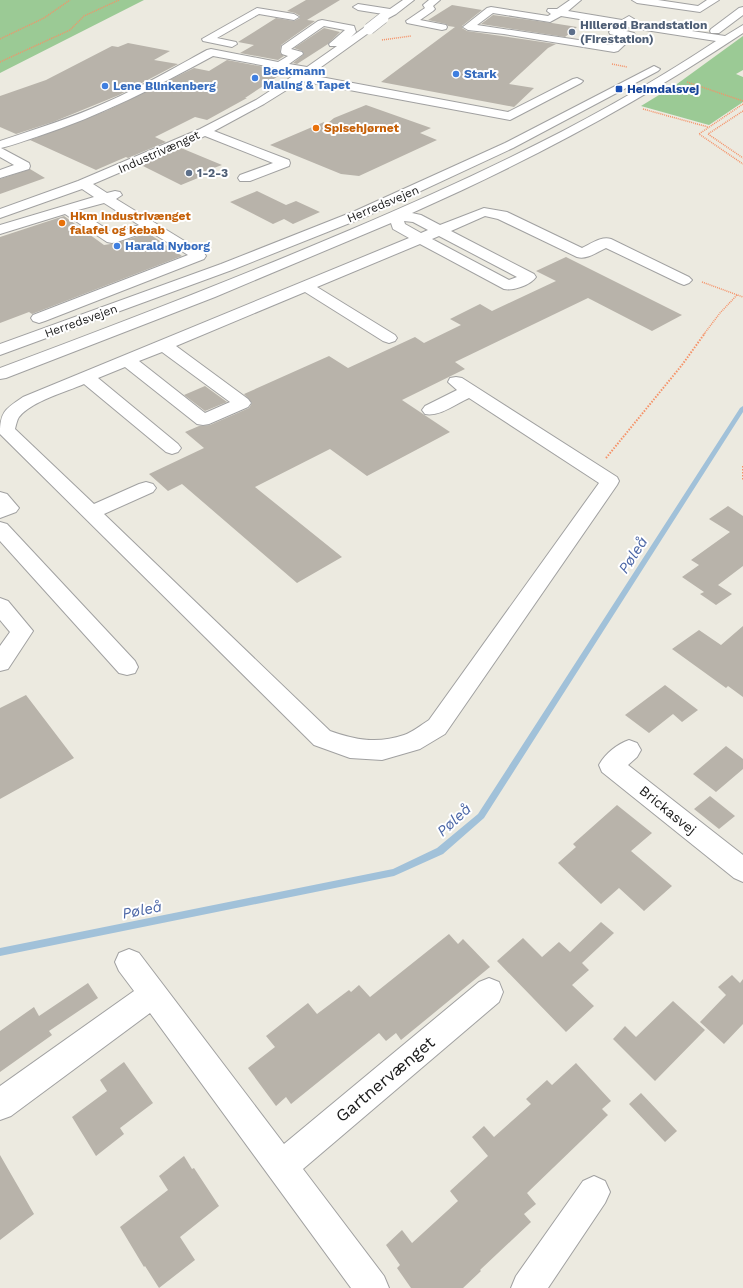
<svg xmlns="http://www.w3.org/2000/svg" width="743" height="1288" font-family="'Work Sans',sans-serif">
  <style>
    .forest { fill: #9bca95 }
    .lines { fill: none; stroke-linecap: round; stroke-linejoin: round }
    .stream { fill: #a1c1d9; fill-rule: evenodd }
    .building { fill: #b8b3aa }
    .minor-casing { stroke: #a1a1a1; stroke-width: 2 }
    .path-far1 { stroke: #f59268; stroke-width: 1.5; stroke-dasharray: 1 1; stroke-linecap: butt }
    .path { stroke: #f59268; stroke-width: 2; stroke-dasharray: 1.5 1.5; stroke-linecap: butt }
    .minor { fill: #fff; fill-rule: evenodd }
    .minor-bridge-casing { stroke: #a1a1a1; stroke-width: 12; stroke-linecap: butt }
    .minor-bridge { stroke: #fff; stroke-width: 11 }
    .service-dot { fill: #5c6f8a; stroke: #fff; stroke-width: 1.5 }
    .shop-dot { fill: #3f7fe0; stroke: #fff; stroke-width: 1.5 }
    .transit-dot { fill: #1a4fb4; stroke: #fff; stroke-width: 1.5 }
    .food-dot { fill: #e8710a; stroke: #fff; stroke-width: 1.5 }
    .labels { text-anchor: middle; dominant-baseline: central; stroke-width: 4; stroke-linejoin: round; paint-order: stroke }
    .far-service-label { font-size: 12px; font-weight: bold; fill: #4e5e75; stroke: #fff; text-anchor: start }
    .far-shop-label { font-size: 12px; font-weight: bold; fill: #366cbe; stroke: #fff; text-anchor: start }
    .far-transit-label { font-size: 12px; font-weight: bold; fill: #164399; stroke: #fff; text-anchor: start }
    .far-food-label { font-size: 12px; font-weight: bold; fill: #c56008; stroke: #fff; text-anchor: start }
    .far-street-label { font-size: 12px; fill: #1a1a1a; stroke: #fff }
    .street-label { font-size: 14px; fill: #1a1a1a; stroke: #fff }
    .water-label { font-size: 15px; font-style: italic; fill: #4b66a6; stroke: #fff }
    .near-street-label { font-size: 17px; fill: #1a1a1a; stroke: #fff }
  </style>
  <rect width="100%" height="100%" fill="#eceae0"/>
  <!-- forest -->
  <path class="forest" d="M0,0H144L0,73Z
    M743,36V70L736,74L743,77V102L709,125L641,106L677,84Z"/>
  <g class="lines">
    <!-- stream -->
    <path class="stream" d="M743,406V412L484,818L443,854L394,876L0,956V948L393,869L437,848L478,814L740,408Z"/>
  </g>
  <!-- building -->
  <path class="building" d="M306,0H340L307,20L315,21L281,45L280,53L284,56L278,60L240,53L254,45L238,42L276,18L294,21L300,18V16L295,13L287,11Z
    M452,5L482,10L462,26V28L467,31L556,44L548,48L509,84L534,88L514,107L381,82L455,27L448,26L446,24L428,20Z
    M493,15L552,23L577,27L565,37L481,24Z
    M324,28L340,32L328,44L297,64L293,63L304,54L302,51L294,48Z
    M128,43L170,51L154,60L178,64L119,95L53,122L16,134L0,127V96L46,80L112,46L118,47Z
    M227,60L286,71L245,98H247L207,120L195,117L155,137L166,142L128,158L126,157L96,170L30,140L106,111L194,68L209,71Z
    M366,105L431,128L420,133L437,140L359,176L341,174L270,145L324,122L323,127L334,118Z
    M181,148L222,165L211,169L215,171L181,185L141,165Z
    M30,169L45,178L0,194V179Z
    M257,191L286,205L296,201L320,212L293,224L284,219L273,224L230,202Z
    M64,216L104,245L117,243L148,233L182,256L32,314L29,312L0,323V237Z
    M566,257L682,315L652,331L588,298L455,362L465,369L402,400L450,432L367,476L330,449L255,487L342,557L297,583L182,484L168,491L149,474L204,448L185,432L199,426L210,425L249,408L252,403L244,394L329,356L348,368L415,337L424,343L461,325L450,319L480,304L492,311L556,281L536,271Z
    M205,386L227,402L205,411L184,395Z
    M728,506L743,516V566L718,585L732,594L716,605L700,594L704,592L682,577L699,565L691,560L730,532L709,519Z
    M743,626V697L728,686L726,688L672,649L699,630L721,645Z
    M665,685L698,710L682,722L673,714L649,733L625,715Z
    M26,695L74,758L0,799V708Z
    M726,746L743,759V769L716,792L693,774Z
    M710,796L735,816L719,829L694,809Z
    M617,805L652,833L631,851L672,886L644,911L619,888L601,904L558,863L576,847L573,844Z
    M601,922L614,933L582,963L589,970L572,985L594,1006L566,1032L497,961L523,938L542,957L559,942L570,952Z
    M449,934L458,944L463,939L490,967L401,1040L396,1033L386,1041L379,1033L291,1104L286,1097L276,1106L248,1068L275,1047L266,1036L308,1003L317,1014L349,990L351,992L359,985L370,997Z
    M732,975L740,983L743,979V1024L724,1044L700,1022L726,995L718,987Z
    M88,983L98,998L49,1031L52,1035L0,1072V1031L34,1007L39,1016Z
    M673,1001L705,1030L655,1081L613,1039L625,1026L636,1037Z
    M124,1062L153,1103L120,1128L124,1134L96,1156L72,1117L107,1091L100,1080Z
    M576,1063L611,1101L602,1109L608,1115L527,1193L536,1204L524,1214L531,1222L480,1270L481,1271L463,1288H411L397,1268L400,1265L386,1245L402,1230L412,1243L458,1201L450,1191L488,1156L472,1137L484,1126L494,1137L531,1104L526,1099L547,1080L552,1085Z
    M641,1093L677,1131L665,1142L629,1104Z
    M0,1155L34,1214L0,1240Z
    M184,1156L192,1169L194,1168L219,1206L180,1237L195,1260L159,1288L145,1266L144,1267L120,1227L168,1190L159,1176Z"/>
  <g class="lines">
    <defs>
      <path id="minor" d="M403,0H414L396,14L383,21L378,18L383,14L358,10L353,7L358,4L390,9Z
        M429,0H440L433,6L435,9L433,11L420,20L446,25L447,27L446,29L442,30L407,23L406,21L425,8L423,5Z
        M570,0H581L568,11L622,20L629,16L634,19L632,22L725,36L743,25V33C638,103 527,162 412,213L421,215L440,225L484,208L507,212L582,248C591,244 601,236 611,239L689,277L692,280L689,283L684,285L679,283L606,248C597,252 587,260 577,257L498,219L485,216L451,231L534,274L536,277C531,285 513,291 504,289L420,244L317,287L395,335L397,338L395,341L389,343L383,341L305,292L176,346L248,399L251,403L248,407L209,424L203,425L197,424L125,367L98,378L178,444L181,448L178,452L172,454L166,452L84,384C66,392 32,401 19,417C17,420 16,425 15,429L94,504L139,484L146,482L153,484L156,488L153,492L104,514L330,731C355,740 378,744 404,735C413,732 421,725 429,720L599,483L469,398C456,404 439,417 425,414L422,410L425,406L457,390L448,382L450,378L456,377L462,378L617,477L619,481L617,485L445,734L420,749L382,760L350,758L314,745L0,434C0,412 5,409 23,397L409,238L393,229L391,223L215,297L6,378L0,379V368C118,324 235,279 350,230C477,176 602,117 716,41L626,27L622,30L634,33L635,35L618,51L614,52L504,34L468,30L463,27L487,8L491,7L548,16L551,14L547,11L548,9H557ZM493,13L550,22L561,16L616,25L609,32L610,34L622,37L612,45L477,25ZM404,221L413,222L428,230L421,233L405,224ZM439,236L517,277L509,280L432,239ZM162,352L230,402L205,413L139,361Z
        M632,0H658L698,6L707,0H719L700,12L637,3Z
        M743,7V15L719,33H711L710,31L711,29L739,8Z
        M257,8L294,14L299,17L294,20L259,14L217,38L236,42L237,44L232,47L203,41L202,39Z
        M322,20L354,26L356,32L351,37L365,27H373L374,29L310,75L508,112L573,79L577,78L583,81L581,83L510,120L301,81L264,104L214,131L289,160L290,163L289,166L250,181H240L238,178L240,175L273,163L205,136L93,184L107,193L115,191L120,192L122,195L116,199L204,253L206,256L204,259L45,321L39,323L33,321L31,318L33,315L188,255L149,231L117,242L112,243L107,242L65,214L0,234V225L94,197L82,189L0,218V209L78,181L200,129L256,100L299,72L213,56C156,87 100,116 39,136C26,140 14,145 1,148L29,163L30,166L29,169L0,178V170L14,165L0,157V141C36,129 72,118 107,102C141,87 174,68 207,50L211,49L278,62L288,56L282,54L281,52L282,46L318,21ZM324,26L345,30L329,44L330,46H337L307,67L289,64L303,54L302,52L291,49ZM104,203L139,225L114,234L78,210Z
        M654,66L660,69L658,71L513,148L365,217L232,270L0,355V344L221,264L355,211L505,143Z
        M0,492L7,494L19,508L16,512L0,518Z
        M0,522L7,524L135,661L138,667L135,673L127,675L119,673L0,541Z
        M0,598L8,601L33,631L8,669L0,671V646L10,632L0,620Z
        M629,740L637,743L641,750L637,757L628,765L743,855V882L734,878L602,772L599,765C605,754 617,744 629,740Z
        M129,949L139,953L284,1144L479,982L489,978L499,982L503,992L499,1002L303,1169L384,1276L389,1288H351L150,1013L11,1116L0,1120V1086L134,991L119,971L115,962L119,953Z
        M594,1176L605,1181L610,1192L605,1203L548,1288H511L516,1276L583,1181Z"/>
    </defs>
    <!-- minor casing -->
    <use href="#minor" class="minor-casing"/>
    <!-- path-far1 -->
    <path class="path-far1" d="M0,39L44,18L70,0
      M382,40L411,36
      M0,62L70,30L84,16L119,0
      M612,64L627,67
      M687,82L743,101
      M743,104L699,134L743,164
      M643,109L708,127
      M743,111L708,134L743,158
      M702,282L743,297
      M704,334L720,313L737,295"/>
    <!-- path -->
    <path class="path" d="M606,458L682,365L705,333
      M743,466V481"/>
    <!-- minor -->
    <use href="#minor" class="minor"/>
    <defs>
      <path id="minor-bridge" d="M369,29L383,18"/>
    </defs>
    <!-- minor-bridge casing -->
    <use href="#minor-bridge" class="minor-bridge-casing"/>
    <!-- minor-bridge -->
    <use href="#minor-bridge" class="minor-bridge"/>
  </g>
  <!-- markers -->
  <g class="service-dot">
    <circle cx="572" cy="32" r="4"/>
    <circle cx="189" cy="173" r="4"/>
  </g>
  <g class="shop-dot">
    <circle cx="456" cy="74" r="4"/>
    <circle cx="255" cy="78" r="4"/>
    <circle cx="105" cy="86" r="4"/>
    <circle cx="117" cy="246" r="4"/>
  </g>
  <rect class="transit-dot" x="615" y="85" width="8" height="8" rx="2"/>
  <g class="food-dot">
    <circle cx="316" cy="128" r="4"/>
    <circle cx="62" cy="223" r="4"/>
  </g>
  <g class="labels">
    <!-- far-service labels -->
    <g class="far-service-label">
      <text x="580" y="25">Hillerød Brandstation<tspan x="580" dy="14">(Firestation)</tspan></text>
      <text x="197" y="173">1-2-3</text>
    </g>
    <!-- far-shop labels -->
    <g class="far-shop-label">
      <text x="263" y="71">Beckmann<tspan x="263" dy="14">Maling &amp; Tapet</tspan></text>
      <text x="464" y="74">Stark</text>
      <text x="113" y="86">Lene Blinkenberg</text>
      <text x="125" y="246">Harald Nyborg</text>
    </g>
    <!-- far-transit labels -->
    <g class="far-transit-label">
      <text x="627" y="89">Heimdalsvej</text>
    </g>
    <!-- far-food labels -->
    <g class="far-food-label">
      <text x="324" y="128">Spisehjørnet</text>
      <text x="70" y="216">Hkm industrivænget<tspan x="70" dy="14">falafel og kebab</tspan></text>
    </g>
    <!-- far-street labels -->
    <g class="far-street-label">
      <text transform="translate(159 152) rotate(-24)">Industrivænget</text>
      <text transform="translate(383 204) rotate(-23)">Herredsvejen</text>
      <text transform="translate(81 321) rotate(-20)">Herredsvejen</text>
    </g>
    <!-- street labels -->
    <g class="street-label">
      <text transform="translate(668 810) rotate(39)">Brickasvej</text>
    </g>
    <!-- water labels -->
    <g class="water-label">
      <text transform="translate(633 555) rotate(-57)">Pøleå</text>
      <text transform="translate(454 820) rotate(-42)">Pøleå</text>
      <text transform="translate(142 910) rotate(-11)">Pøleå</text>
    </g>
    <!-- near-street labels -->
    <g class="near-street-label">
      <text transform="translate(385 1079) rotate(-40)">Gartnervænget</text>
    </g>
  </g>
</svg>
